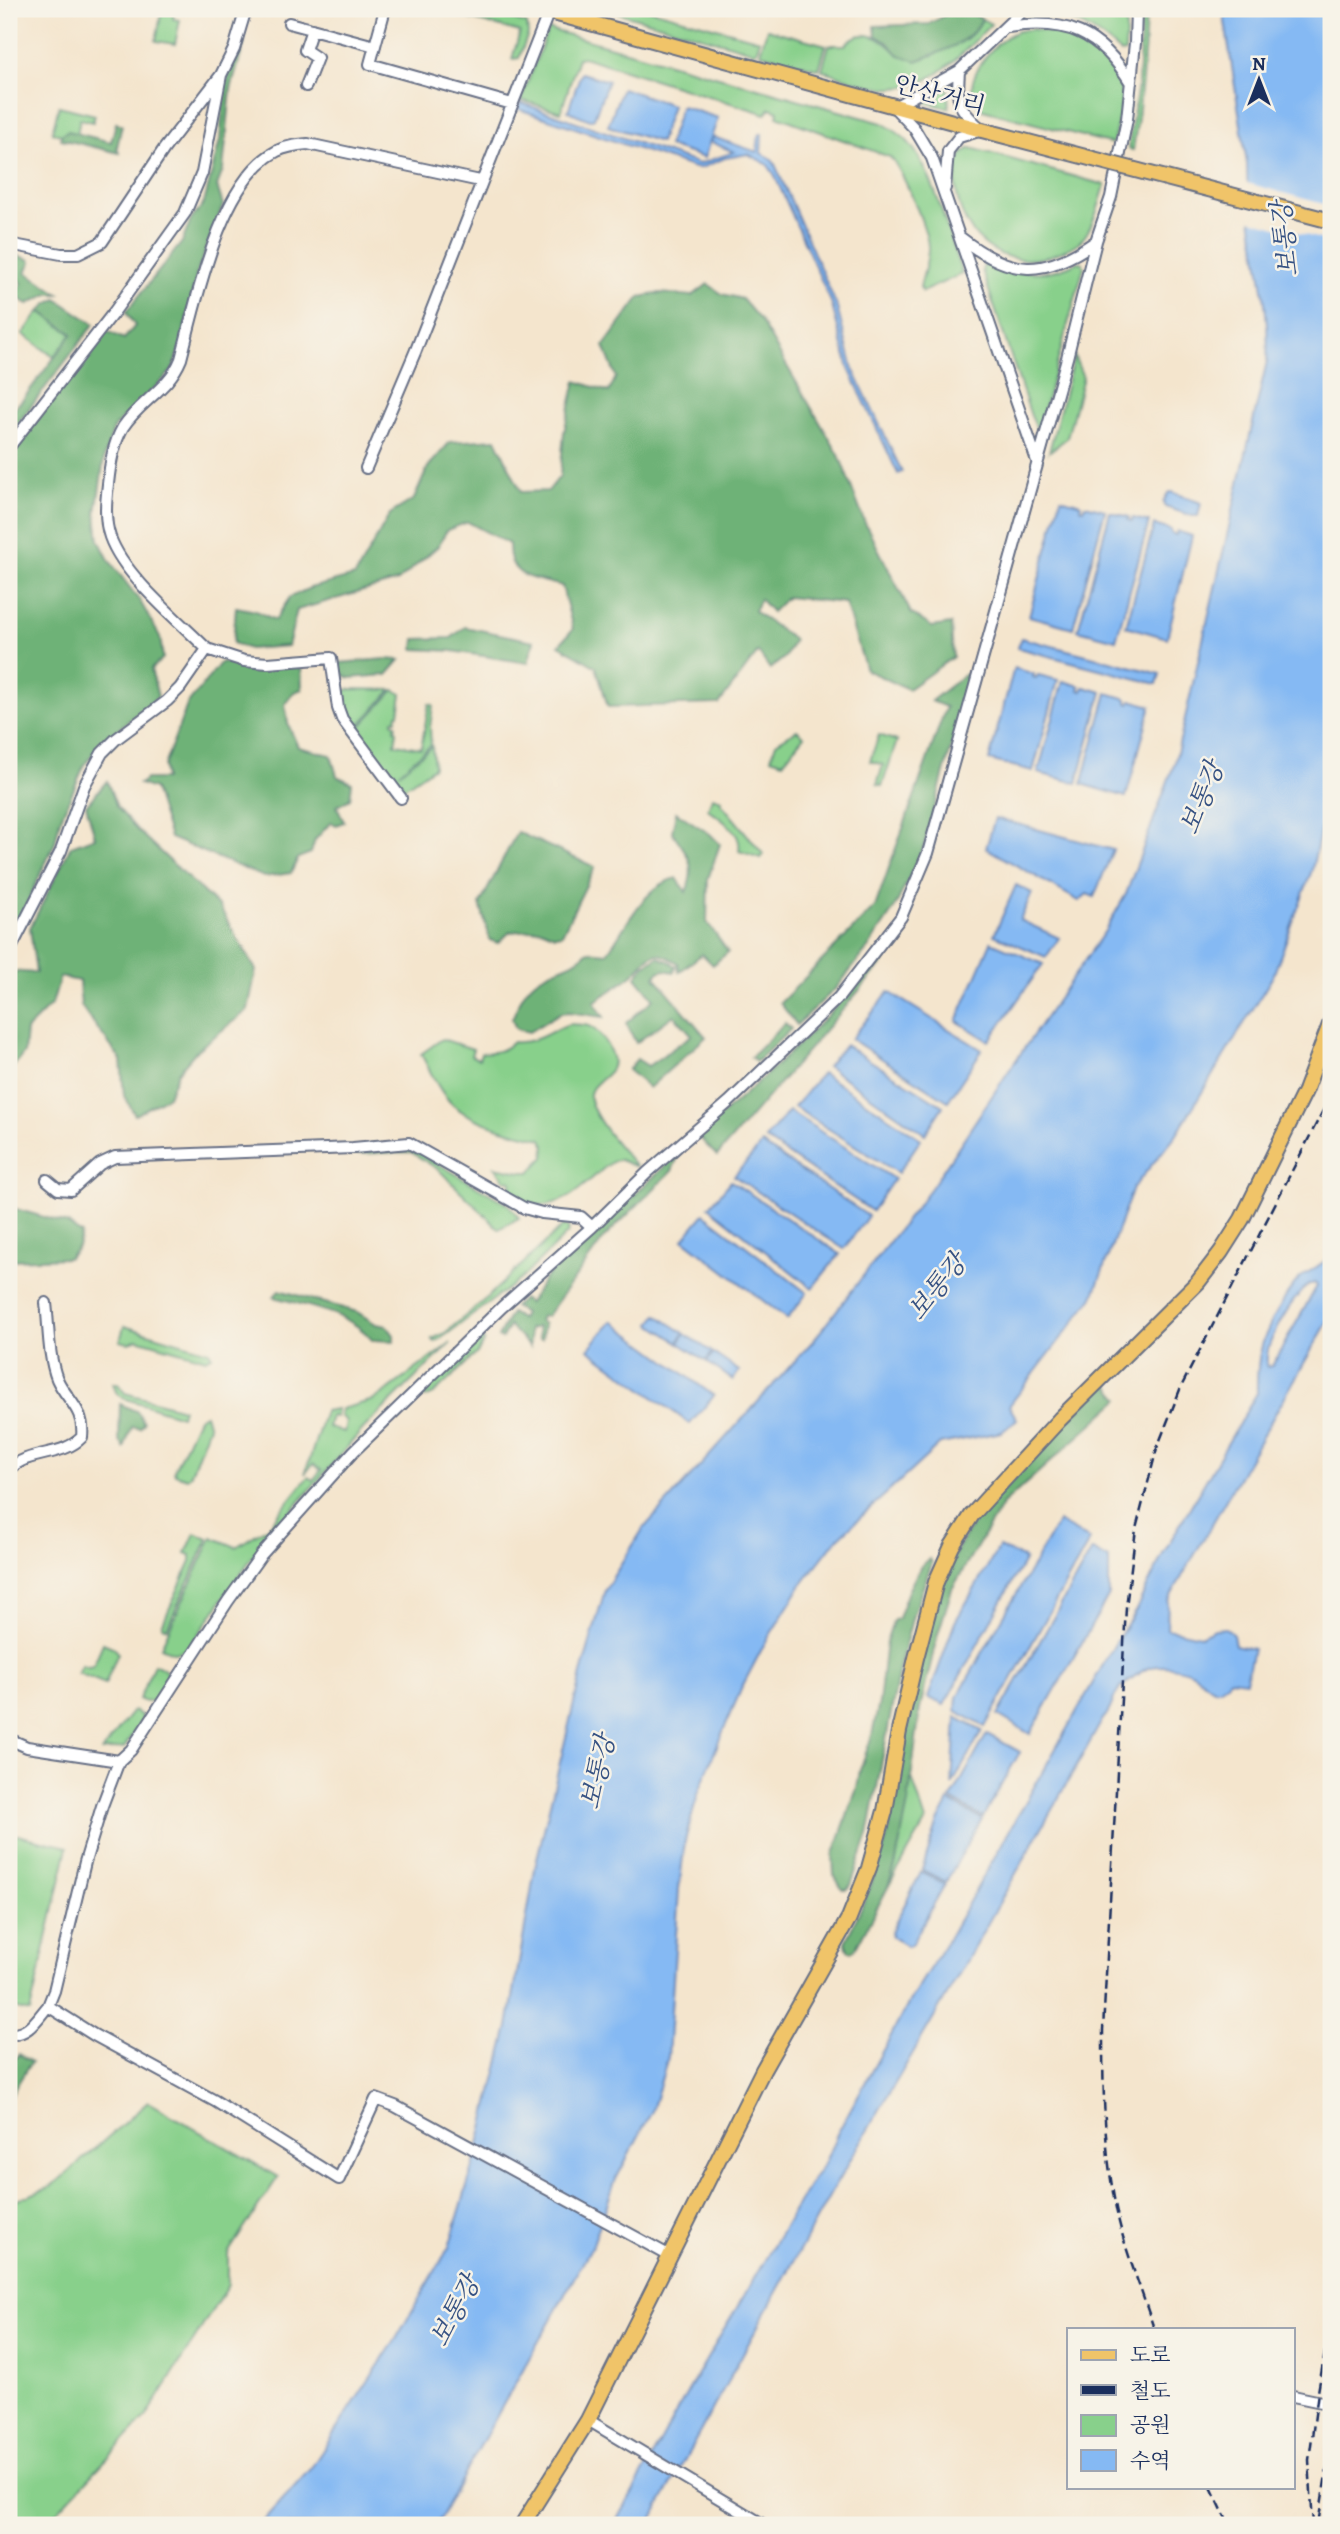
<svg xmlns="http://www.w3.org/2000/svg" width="1340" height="2534" font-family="Alegreya,'Noto Serif KR',serif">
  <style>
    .green { fill: #88d08b; stroke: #528074; stroke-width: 2 }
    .forest { fill: #6eb277; stroke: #44706a; stroke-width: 2 }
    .water { fill: #85b9f3; stroke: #5074a8; stroke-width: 2; fill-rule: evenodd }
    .pier { fill: #f4e5cd }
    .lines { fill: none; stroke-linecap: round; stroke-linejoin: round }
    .minor-casing { stroke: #676f85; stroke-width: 14 }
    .major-casing { stroke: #676f85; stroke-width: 18 }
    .minor { stroke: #fff; stroke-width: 10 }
    .major { stroke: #f0c469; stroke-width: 14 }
    .rail { stroke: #1b2f5e; stroke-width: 2.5; stroke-dasharray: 10 5; stroke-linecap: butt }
    .major-bridge-casing { stroke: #676f85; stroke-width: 18; stroke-linecap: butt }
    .major-bridge { stroke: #f0c469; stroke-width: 14 }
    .labels { text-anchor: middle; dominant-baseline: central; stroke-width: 5; stroke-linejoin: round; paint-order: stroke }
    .street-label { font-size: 24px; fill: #1b2f5e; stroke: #f7f3e8 }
    .water-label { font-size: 26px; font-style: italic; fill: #365283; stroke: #f7f3e8 }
  </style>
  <rect width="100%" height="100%" fill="#f7f3e8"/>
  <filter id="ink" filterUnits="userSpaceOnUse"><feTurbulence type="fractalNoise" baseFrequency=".0143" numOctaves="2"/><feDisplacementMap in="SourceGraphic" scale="14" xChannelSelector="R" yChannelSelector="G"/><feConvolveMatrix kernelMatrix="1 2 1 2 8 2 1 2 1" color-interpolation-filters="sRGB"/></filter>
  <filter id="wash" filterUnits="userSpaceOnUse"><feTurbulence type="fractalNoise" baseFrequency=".00686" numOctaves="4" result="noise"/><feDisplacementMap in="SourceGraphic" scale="28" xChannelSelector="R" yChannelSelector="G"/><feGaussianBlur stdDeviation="1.57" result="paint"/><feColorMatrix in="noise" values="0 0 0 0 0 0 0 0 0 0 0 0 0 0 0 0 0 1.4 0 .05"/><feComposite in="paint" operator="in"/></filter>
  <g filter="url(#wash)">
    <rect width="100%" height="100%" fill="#f4e5cd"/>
    <!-- green -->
    <path class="green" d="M478,9L527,24L528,34L519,58L512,59L520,32L437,10Z
      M605,9H648L760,40L756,52Z
      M1033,9H1127L1125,52L1121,53C1103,37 1082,21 1058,17C1048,16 1039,19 1030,16Z
      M1142,9H1146C1145,56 1141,103 1133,150L1128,149L1138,85Z
      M162,10L174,13L173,19L180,20L175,44L156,41Z
      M982,19L991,24C961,55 927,96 879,87C860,84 840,76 822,70L829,45H845C862,24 886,40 899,55C931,52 967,52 982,19Z
      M548,29L882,123C891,128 901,134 908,142C934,171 949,237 962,274L922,292L920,287C923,275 928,261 928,249C929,232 902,169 890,157L777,116L778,111L770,108L766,114L583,57L578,58L561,112L521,100Z
      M767,29L826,45L819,69L760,53Z
      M1033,29C1066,34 1110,47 1120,84C1125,102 1116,126 1113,144L983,110C953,89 991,42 1016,32C1021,30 1028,30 1033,29Z
      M946,87L948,90L949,108L924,102L926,97Z
      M59,106L95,115L93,122L80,119L77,134L68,131L61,135L52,132Z
      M971,148L1105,185C1100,202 1095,221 1085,236C1078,245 1068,249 1058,253C1001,277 952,231 956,173C957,162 960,152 971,148Z
      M1077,262H1082L1084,267L1038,431L1031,416L982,270L984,265C1018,270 1044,280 1077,262Z
      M40,311L72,334L54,357L23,334Z
      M1074,356L1083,377L1067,438L1049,452Z
      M350,689L392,690L356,728L341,707L340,692Z
      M394,690L402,694L399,714H397L396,720H393V723L396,724L395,730L397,731L395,744L421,748L429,704L433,705L430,727L431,745L399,773L432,746L434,767L402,789L357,730Z
      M797,730L804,736L783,762L771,758L776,743Z
      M879,735L897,741L882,786L877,784L883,765L870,761Z
      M712,797L722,800L721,803L763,854L761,858L739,851C743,831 721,820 708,809Z
      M569,1024C576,1025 585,1024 591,1027C601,1033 618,1057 611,1069C605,1079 587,1086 590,1099C594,1120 623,1151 637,1167L620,1160H615C589,1177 569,1209 534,1205C525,1205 516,1198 508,1195L512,1181L505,1180L495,1167L521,1172H530L544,1157L545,1146L542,1139C515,1133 481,1125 458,1109C441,1097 431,1072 421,1054L442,1039L473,1049L471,1056L479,1059L481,1053C495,1052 503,1052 513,1042C537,1044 548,1032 569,1024Z
      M411,1148L509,1205L519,1218L499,1229L439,1170L411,1152L352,1154V1151Z
      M564,1225L569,1228L568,1233L522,1278L446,1335L435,1342L432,1339L445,1333L481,1303Z
      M124,1326L209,1351L212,1356L206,1359L137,1339L129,1343L120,1341Z
      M480,1337L484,1341L478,1352L434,1394L425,1398L420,1393Z
      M451,1343L363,1429L255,1553L188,1649L175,1653L161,1647L212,1537L236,1547L269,1526L308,1477L313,1480L321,1470L313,1464L305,1474L325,1411L337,1409L336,1417L331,1416L328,1427L344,1432L346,1421L340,1416L341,1409L374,1400Z
      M113,1383L118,1384L125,1393L183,1409L181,1416L123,1398L116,1392Z
      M205,1414L209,1426L190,1476L187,1478L175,1474L174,1470L198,1418Z
      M195,1533L208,1539L167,1628L162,1625L191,1561V1555L186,1553Z
      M103,1643L115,1648L118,1653L105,1684L78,1673L82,1665L88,1667L93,1666Z
      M154,1664L164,1669L169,1676L154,1701L145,1702L139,1699Z
      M133,1711L141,1715L142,1720L124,1748L102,1751Z
      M911,1775L926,1821L887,1889L895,1866Z
      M9,1833L68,1847L30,2012L9,2007Z
      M148,2102L278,2177L228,2253V2285L147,2416L45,2525H9V2203L51,2187Z"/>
    <!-- forest -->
    <path class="forest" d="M952,9H965L982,19C970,44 941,52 916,61L899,55L887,42L876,36L875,26L929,24L952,11Z
      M244,44L231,89L223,170L217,186L223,205L197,273L181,346L172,371L114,427L104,458L96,513L99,540L109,560L140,601L160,637L163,658L151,669L158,697L99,745L84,766L60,820L55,843L24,910L9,935V457L105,330L124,339L135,326L126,312L182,242L191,220L204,203L220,140L224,89L238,49Z
      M116,123L122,125L117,147L119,153L61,139V135L68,131L111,142Z
      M9,253L29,259L31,262L26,272L59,294H49L28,304L13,295L22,283L9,268Z
      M708,284L722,294L742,299L760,320L839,455L865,523L911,613L932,627L951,624L953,657L908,689L866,670L845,603L787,597L772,612L760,599L754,611L794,640L785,657L770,669L758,652L719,704L608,707L596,667L559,645L573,629L562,586C533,577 508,580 509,544L468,522L447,530L438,546L398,581L297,610L288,646L249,649L233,643L236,607L256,611L275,620L290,597L310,588L355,576L390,514L414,499L428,467L450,442L496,439L521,492L548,491L560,476L564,432L576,381L609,392L616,377L604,346L640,297L660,293L692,296Z
      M57,299L94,324L9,435V414L23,399L72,334L40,311L47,304Z
      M465,627L534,641L528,663L452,651L414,649L415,639L451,638Z
      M385,659L400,660L387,675L350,678L339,673V663Z
      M221,662L253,667L301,665L302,689L294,692L285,704L288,724L298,747L331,755L337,776L352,783L350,799L337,806L344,822L336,825L331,822L315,840L311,853L298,858L291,873L264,877L170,838L154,789L139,784L146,779H165L164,766L187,705Z
      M968,672L970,679L923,849L894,909L866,951L837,987L797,1025L780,1003L875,907L946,707L931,701Z
      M107,781L117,807L137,830L220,908L256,970L248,1010L197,1050L178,1072L168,1096L135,1115L124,1096L121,1060L81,1006L79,981L60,977L52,1004L26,1030L24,1053L9,1072V971L36,973L30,928L71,846L95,837L86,805Z
      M676,812L710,834L720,844L708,879L707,922L728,952L713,965L702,954L679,972L678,963C650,945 651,958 632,975C620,985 607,993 594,1002L604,1017L568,1012L560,1013L529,1032L516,1029L512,1019C518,1005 523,991 535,981C550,968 573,967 588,951L607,953C625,929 644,885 677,878L686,892C697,865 688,854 672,832Z
      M517,832L595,867L562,934L555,935L541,929L510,932L498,943L490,940L480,904Z
      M882,952L887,955L882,964L717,1156L698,1136C758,1082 834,1017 882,952Z
      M658,957L671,962L676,967L674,972L664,970L658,972L655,977L706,1037L649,1088L628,1070L637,1059L648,1066L692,1035L674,1015L636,1043L626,1023L654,999L636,977L645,965Z
      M785,1023L791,1029L756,1062L751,1057Z
      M680,1152L672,1171L605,1237L546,1317L542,1315L539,1321L544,1324L542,1339H539L538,1327L529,1329L530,1347L509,1326L502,1339L498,1337L511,1313L521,1319L524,1313L514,1307L523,1299L529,1303L545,1278Z
      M9,1207L68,1224L81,1234L78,1247L68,1258L9,1260Z
      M279,1290L357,1312L376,1324L387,1326L394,1335V1341L372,1340C350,1312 307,1307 274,1297Z
      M1107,1383L1120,1399L1002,1505L952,1589L938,1634L920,1708L908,1803L895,1866L887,1889L857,1946L853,1951H849L845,1942C862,1908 877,1874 887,1837L921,1658L943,1580L959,1546L977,1517L1062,1425Z
      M120,1404L138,1412L144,1423L140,1428L132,1427L124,1448L119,1439Z
      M930,1559L932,1563L913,1615L900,1665L868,1835L851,1885L847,1889H842L834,1875L833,1856L857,1788L860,1770L872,1735L879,1703L886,1642L893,1621L898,1618L908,1591L921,1566Z
      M19,2054L31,2062L9,2098V2065Z"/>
    <!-- water -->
    <path class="water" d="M1223,9H1331V799H1327L1312,870L1273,976L1176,1135L1133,1188L1093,1297L1009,1406L1017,1419L1002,1432L940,1444L836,1540L802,1584L765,1643L743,1685L721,1736L698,1794L685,1841L679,1889L668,2057L652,2111L616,2179L593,2244L436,2525H260L311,2468L396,2339L449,2247L475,2160L508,2027L536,1863L581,1674L605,1590L643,1529L813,1341L931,1188L1012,1066L1105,931L1126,894L1175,762L1267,361C1272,294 1246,231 1247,164Z
      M581,73L608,81L594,118L590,120L568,111Z
      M622,88L672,105L660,142L608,126Z
      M521,103L699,164L734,152L711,142L713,137L757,152L759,134H762L761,153L773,160L836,304L853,369L902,472L898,474L849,369L831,302L774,174L767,164L748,154L725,158L701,168H695L518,109Z
      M681,106L718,118L704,158L668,146Z
      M1171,492L1201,503L1198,516H1192L1165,507L1163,502L1168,493Z
      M1061,498L1081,504L1080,508L1083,509L1085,505L1105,510L1073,628L1029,616Z
      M1110,512L1129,517L1128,520L1132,521L1133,518L1149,522L1116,640L1078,630Z
      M1154,525L1171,530V533L1176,535L1177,531L1192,536L1167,638L1126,626Z
      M1021,638L1160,674L1157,684L1018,648Z
      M1014,668L1034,674L1033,677L1036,678L1038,675L1058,680L1033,771L989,760Z
      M1063,681L1080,686L1079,690L1082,691L1084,687L1102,692L1077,783L1038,773Z
      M1107,693L1127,699V703L1130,704L1131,700L1151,706L1126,797L1082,784Z
      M995,818L1113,850L1094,897L1087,894L1079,901L986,848Z
      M1016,885L1032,893L1020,920L1059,938L1046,957L994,935Z
      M991,942L1043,964L989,1041L957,1021Z
      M889,992L982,1050L948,1101L851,1039Z
      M845,1045L943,1106L925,1134L827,1066Z
      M822,1073L921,1139L898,1173L794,1107Z
      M789,1111L894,1179L872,1211L765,1139Z
      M762,1144L868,1216L844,1249L734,1176Z
      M731,1181L840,1254L812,1288L709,1207Z
      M704,1214L807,1293L787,1319L683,1239Z
      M1331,1256V1316L1168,1601L1167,1629L1200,1636L1215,1629L1226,1628L1233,1635L1235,1645L1253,1649L1246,1681L1230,1679C1213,1703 1205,1678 1191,1672C1180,1668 1160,1663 1148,1668C1138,1673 1120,1686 1115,1696C1111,1705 1111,1711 1103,1719L958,1976L832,2191L649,2525H615L688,2391L810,2183L826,2160L837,2134L911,1999L948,1939L1116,1642L1136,1610L1164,1552L1257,1393C1256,1355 1263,1333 1284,1300C1288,1293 1293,1284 1300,1278C1310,1270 1322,1265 1331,1256ZM1315,1283L1317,1286L1272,1366L1267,1367C1267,1362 1266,1356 1268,1350C1272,1334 1298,1285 1315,1283Z
      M657,1315L684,1333L678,1342L651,1324Z
      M612,1321L714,1396L690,1424L588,1349Z
      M685,1334L712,1352L706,1361L679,1343Z
      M713,1353L739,1371L733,1380L707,1362Z
      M1058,1522L1090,1540L985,1727L956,1711L957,1697Z
      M999,1547L1025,1559L944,1705L928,1698L955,1622Z
      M1092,1550L1109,1559V1595L1030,1734L998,1715Z
      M956,1717L982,1731L952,1785Z
      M987,1734L1020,1752L983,1817L951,1799Z
      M949,1801L982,1819L946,1882L922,1870L938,1822Z
      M921,1872L945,1884L911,1945L907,1946L892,1937L891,1932Z"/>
    <!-- pier -->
    <path class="pier" d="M1243,182L1331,206V242L1247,219Z"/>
  </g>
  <g filter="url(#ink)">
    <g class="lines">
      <defs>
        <path id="minor" d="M385,9L370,64L512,104
          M1024,9L959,71L894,107L914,128L932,158L1037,461
          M289,23L375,46
          M1008,27C1066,18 1100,32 1131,83
          M959,71C957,102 956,106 980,128
          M306,86L317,58L305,50L312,29
          M945,188L948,151L959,137L982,130
          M961,238C1011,277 1044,278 1096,241
          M9,244L61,254H78L102,242L164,149L221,75L234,49L246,9
          M9,447L114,312L185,213L202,173L221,75
          M366,468L416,350L549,11
          M207,649L244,661L268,663L331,658L338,708L342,719L401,798
          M9,952L61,851L84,786L102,753L116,739L167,701L180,688L207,649C177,619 124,576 110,537C104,520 106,501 108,484C110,465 113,444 123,427C140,401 169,389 181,359C196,302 220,180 277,151C287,146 297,145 308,144L480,181
          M47,1180L58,1189L71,1190L100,1164L115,1157L353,1148L409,1143L524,1208L542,1213L581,1217L592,1227
          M9,1470C29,1449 62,1458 82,1437C85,1409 67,1401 57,1379C48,1356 49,1327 46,1303
          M9,1739L27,1747L119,1761
          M48,2006L54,1991L85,1862L102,1806L119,1761L131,1750L228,1601L261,1555L354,1451L502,1307L592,1227L648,1172L729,1102L839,997L901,917L928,853L1067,358L1096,241L1111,197L1127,119L1135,43L1136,9
          M9,2034C28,2036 37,2019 48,2006L94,2035L215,2101L339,2179L376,2099L395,2106L670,2256
          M1293,2396L1331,2404
          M588,2420L764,2525"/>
        <path id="major" d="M539,9L982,130
          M522,2525L588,2420L763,2070L849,1918L869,1868L885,1811L899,1731L916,1658L936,1582L952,1546L972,1515L992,1493L1060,1419L1198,1282L1221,1252L1242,1219L1305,1091L1331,1022"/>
      </defs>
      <!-- minor casing -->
      <use href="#minor" class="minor-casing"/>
      <!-- major casing -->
      <use href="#major" class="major-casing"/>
      <!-- minor -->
      <use href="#minor" class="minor"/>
      <!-- major -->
      <use href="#major" class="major"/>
      <!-- rail -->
      <path class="rail" d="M1154,2329C1143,2294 1128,2258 1119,2222C1104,2158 1103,2095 1103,2030L1126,1607L1136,1529L1157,1448L1181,1387L1331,1095
        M1211,2487L1229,2525
        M1319,2518L1331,2444
        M1313,2525L1309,2460L1318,2392L1331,2317"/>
      <defs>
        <path id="major-bridge" d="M982,130L1331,221"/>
      </defs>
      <!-- major-bridge casing -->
      <use href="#major-bridge" class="major-bridge-casing"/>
      <!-- major-bridge -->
      <use href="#major-bridge" class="major-bridge"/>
    </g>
  </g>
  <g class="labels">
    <!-- street labels -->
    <g class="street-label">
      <text transform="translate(940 95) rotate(15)">안산거리</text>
    </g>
    <!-- water labels -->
    <g class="water-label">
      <text transform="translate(1285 239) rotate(-96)">보통강</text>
      <text transform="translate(1202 798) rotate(-68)">보통강</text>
      <text transform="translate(937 1287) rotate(-51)">보통강</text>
      <text transform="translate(598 1772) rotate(-77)">보통강</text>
      <text transform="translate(455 2311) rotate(-62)">보통강</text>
    </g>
  </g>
  <!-- margin -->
  <rect width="1340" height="2534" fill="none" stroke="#f7f3e8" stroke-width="35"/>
  <!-- legend -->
  <rect x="1067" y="2328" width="228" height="161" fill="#f7f3e8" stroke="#9fa5b1" stroke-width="2"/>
  <rect x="1081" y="2350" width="35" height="10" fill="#f0c469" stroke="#9fa5b1" stroke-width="2"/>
  <text x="1130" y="2362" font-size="21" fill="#1b2f5e">도로</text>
  <rect x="1081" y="2385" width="35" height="10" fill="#1b2f5e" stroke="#9fa5b1" stroke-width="2"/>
  <text x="1130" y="2398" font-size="21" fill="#1b2f5e">철도</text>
  <rect x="1081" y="2415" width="35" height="21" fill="#88d08b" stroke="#9fa5b1" stroke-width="2"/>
  <text x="1130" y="2432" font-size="21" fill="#1b2f5e">공원</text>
  <rect x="1081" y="2450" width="35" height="21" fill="#85b9f3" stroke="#9fa5b1" stroke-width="2"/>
  <text x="1130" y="2468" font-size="21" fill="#1b2f5e">수역</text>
  <!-- north arrow -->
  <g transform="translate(1259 80)" stroke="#f7f3e8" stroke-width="5" paint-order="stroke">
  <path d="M0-5L12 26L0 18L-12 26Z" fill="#1b2f5e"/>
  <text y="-10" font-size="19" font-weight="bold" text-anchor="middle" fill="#1b2f5e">N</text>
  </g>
</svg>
